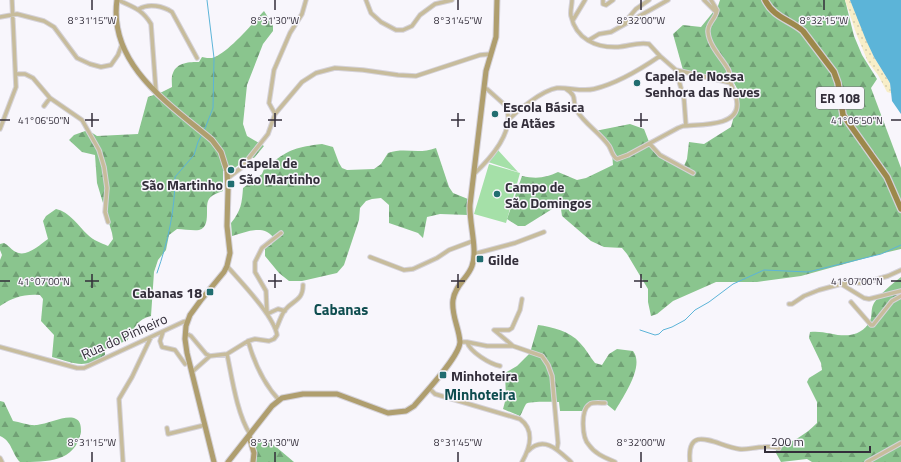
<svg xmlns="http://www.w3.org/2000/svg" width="901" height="462" font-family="'Titillium Web',sans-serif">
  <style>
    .forest { fill: url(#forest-firs) }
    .sand { fill: url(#sand-dots) }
    .park { fill: #a5e0a8 }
    .water { fill: #5cb4d8 }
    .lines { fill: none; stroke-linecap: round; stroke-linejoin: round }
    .stream { stroke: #5cb4d8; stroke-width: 1 }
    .street-casing { stroke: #d5d2d9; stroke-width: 5.5 }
    .secondary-casing { stroke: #d5d2d9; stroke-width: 7 }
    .primary-casing { stroke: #d5d2d9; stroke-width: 8 }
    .street { stroke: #c7bc9c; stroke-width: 3.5 }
    .secondary { stroke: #af9e6e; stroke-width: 5 }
    .primary { stroke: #9d884b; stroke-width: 5.5 }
    .ticks { fill: none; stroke: #332e3a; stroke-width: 1.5 }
    .poi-dot { fill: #216d70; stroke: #f8f6fc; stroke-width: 1.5 }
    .labels { text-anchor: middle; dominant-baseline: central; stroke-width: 3; stroke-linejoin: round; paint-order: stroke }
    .shield { fill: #f8f6fc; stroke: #6e6a74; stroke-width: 1 }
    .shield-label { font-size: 13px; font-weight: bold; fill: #332e3a }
    .poi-label { font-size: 14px; font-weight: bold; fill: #332e3a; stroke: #f8f6fc; text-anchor: start }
    .street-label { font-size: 14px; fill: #332e3a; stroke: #f8f6fc }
    .neighbourhood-label { font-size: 15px; font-weight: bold; fill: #0e4d4f; stroke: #f8f6fc }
    .ticks-label { font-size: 10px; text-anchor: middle; fill: #332e3a; stroke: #f8f6fc; stroke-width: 3; stroke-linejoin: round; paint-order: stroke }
  </style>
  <defs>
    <pattern id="forest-firs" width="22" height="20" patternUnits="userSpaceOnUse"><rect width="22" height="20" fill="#8ac58e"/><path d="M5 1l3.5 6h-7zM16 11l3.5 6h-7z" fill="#71a075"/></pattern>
    <pattern id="sand-dots" width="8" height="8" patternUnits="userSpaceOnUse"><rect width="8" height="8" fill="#f8eec8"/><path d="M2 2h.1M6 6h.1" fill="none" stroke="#d5ccad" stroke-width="1.8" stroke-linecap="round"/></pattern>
  </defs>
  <rect width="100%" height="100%" fill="#f8f6fc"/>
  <!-- forest -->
  <path class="forest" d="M720,0H845L854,36L862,55L877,79L871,88L901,168V249L884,253L801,276L757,282H716L673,301L657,314L651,316L648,302V289L627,254L622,248L604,247L591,241L562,216L561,209L557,206L525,226H518L507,219L522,176C536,179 546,178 558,172L577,180L586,178L613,165L612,153L595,131L630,124L644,129L651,147L664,160L683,168L687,159L689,142L704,144L731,127L740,94L733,81L707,77L683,70L673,34L683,25L701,27L718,6Z
    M264,11L273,25V31L263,44L247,85L243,124L247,136L264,146L254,158L249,157L232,170L223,171V191C218,193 210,195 208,201C205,208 211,227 199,230C193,231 184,229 177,229L169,235L166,250L158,260L154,272L151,316C137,319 134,329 127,341L109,346L105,350V355C83,370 75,363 52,357L54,335L41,321L43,299L40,295C23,294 14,297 0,306V260L2,255L0,250V244L4,243C8,245 11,249 14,251C26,259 39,245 48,239L43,221L46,216L56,209C70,212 78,226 88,235C93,240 101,243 108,246L113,239L112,233L97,183L95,155L82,152L69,140L74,135L88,130L97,136L138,134L148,97L162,92L172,87C172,83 171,77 173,73C177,62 190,62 199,62L202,57C205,58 209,58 212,58C227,54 253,23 264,11Z
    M322,144L333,147L339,163L342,168L347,170L374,169L381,164L388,153C406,147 417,155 436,148L449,187L453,193L468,199V215L440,214L427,217L423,238L418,233L389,223V205L381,198L372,199L366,201L360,208L359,220L344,265L337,273L302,281H289L279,273L265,256V248L272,244L273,237C263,224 246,232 232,236L231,223C241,211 242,203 243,188L262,174L266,164H270C290,149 297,147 322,144Z
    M901,277V462H812L807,459L781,462L776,453V448C793,442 805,435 817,423V402L807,382L809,378L822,370L821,363L809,338L810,332C824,330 837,337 850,335C859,334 869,327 871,318C872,313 871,308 874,303C881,293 891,285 901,277Z
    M538,325C552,327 570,331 580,343C586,349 590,357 595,363L602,365L609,354L617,349L633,351C645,366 623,397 615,411L604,402H589L586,411H560L559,402C553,402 529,401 526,404C524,407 522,413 520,416L503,409L506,398L505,373L517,366L530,353Z
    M0,401L4,402L13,421C20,422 30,426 37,425C48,424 67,414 76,419C81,421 81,428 81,432C75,462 48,462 20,462C12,454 12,441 0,436Z
    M254,439L269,441L294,462H256L257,454Z"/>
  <!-- sand -->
  <path class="sand" d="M845,0H850L874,57L890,83L891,93L887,92L878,75L868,62L856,33Z"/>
  <!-- park -->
  <path class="park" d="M497,149L518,172L488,162Z
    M489,164L520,173L506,223L474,214Z"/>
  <!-- water -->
  <path class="water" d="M850,0H901V114L892,101L890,83L874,57L866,40Z"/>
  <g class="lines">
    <!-- stream -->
    <path class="stream" d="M204,131L213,108L214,58L207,0
      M157,273C168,241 175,211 175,177L194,155L198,142L202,134
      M640,330L655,335L659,334L663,330L672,327L685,320L695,310L709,302L733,284L764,270L808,272L881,254L901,245"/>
    <defs>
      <path id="street" d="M118,0C133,7 142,9 151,24L156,92
        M366,0L371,13L381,22L396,30H403L412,26L420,15L435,4L452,0
        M572,0C572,5 570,11 571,16C576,39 596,48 618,47C629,46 638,42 649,44L660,56L676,70L731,83
        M603,0V4L606,5L613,0
        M704,0L716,12
        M139,9C149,3 163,6 172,12L197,58
        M0,17L17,14L44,21L54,27L77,58L90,64L101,67L111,65L118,55L122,44
        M573,20L585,0
        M624,23L636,9L649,0
        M589,40L599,34L611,32L668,0
        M676,70L684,99L686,126
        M16,74H25L33,78L50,98L82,120L99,150L104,167L107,188L105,212L108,222
        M484,89H487L506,106L513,110L514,113
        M566,89C579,97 571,101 577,111C585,124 600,133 609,146C612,151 612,156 617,159L628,155L678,128L683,126C699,124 738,127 737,104C737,97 734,91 731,84C729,79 731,74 728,69C722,58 709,46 708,32C707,23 716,19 717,10L711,0
        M44,106L50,98
        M275,114L269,103L274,70L290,33L302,14L306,0
        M507,122C516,111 543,90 557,88C569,87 581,92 594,89C615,84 641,69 660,56
        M0,129L16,87L12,0
        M650,144L660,155L693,173
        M474,174C491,158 516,131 506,106
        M228,178L241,168L268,134L275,114L302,82L316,73L335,68L363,70L398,75L416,76L480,55L491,54
        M474,254L515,243L544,232
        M370,257L404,270L413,269L437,258L449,250L473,241
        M841,284L864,298L869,299L901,291
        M851,302L871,325H873L892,301L901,296
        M789,304H792L804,296L819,290L845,283H863L888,276L901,270
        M267,314L266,291L255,272V262L262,248L281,233
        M267,314L278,309L285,311
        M276,329C279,323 281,315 285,310C293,300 303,301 303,285
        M163,332L160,341L162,347L175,350L185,364
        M185,333L191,336L206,354L210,356L227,354L248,341L255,339L269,341L274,339L277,335C274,316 240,281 227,266
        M248,341C254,362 264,384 279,400
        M460,342H467L487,346H513L542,356L548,365L552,376L558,443L557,449
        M467,342C470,352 490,364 500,366
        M512,345L494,330H509L512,328L520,310L522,299
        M0,347L77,368H84L183,322L187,321
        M227,354C232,378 237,414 250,434
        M192,372L210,356
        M429,388L435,394L520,419C535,430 530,448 522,462
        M605,403C601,403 593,402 590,404C580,410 582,438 589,445C595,454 606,458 615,462
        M167,428L168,434L205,425
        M528,451C544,435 558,450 571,462
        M0,458L2,462
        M123,462L119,399L132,377L151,337
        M690,462C686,422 717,446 739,449C747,450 755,447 764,447C769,446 774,447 779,448
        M867,462L901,443"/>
      <path id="secondary" d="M117,0C108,64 169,104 212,140L221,152L227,171L228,190L227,226L230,253L227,266L224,272L201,300L190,315L186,326L185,339L187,353L214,462
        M249,436L254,453L253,462
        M228,462L272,406L282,398L303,394H337L388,413L406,411L414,406C424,394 460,356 460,342C459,327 451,315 453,300C455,285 468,278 472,266C478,250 469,223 470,205L486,71L496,37L497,0"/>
      <path id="primary" d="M765,0C774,18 789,19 803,31L834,72L838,83L843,115L887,177L901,209"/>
    </defs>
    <!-- street casing -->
    <use href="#street" class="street-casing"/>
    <!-- secondary casing -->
    <use href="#secondary" class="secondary-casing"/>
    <!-- primary casing -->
    <use href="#primary" class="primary-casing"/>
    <!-- street -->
    <use href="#street" class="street"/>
    <!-- secondary -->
    <use href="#secondary" class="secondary"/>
    <!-- primary -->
    <use href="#primary" class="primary"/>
  </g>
  <!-- ticks -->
  <path class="ticks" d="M92,0V10M275,0V10M458,0V10M641,0V10M824,0V10M92,113V127M275,113V127M458,113V127M641,113V127M0,120H10M85,120H99M268,120H282M451,120H465M634,120H648M891,120H901M92,274V288M275,274V288M458,274V288M641,274V288M0,281H10M85,281H99M268,281H282M451,281H465M634,281H648M891,281H901M92,452V462M275,452V462M458,452V462M641,452V462"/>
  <!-- markers -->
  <g class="poi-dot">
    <circle cx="637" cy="83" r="4"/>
    <circle cx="495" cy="114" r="4"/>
    <circle cx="231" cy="170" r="4"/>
    <rect x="227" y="180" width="8" height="8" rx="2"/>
    <circle cx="497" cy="194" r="4"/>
    <rect x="476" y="255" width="8" height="8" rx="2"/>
    <rect x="206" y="288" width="8" height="8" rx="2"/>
    <rect x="439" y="371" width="8" height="8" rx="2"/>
  </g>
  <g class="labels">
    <!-- shield labels -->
    <rect class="shield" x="816" y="87" width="48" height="22" rx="3"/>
    <g class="shield-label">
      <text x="840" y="98">ER 108</text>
    </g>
    <!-- poi labels -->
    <g class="poi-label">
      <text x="645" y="75">Capela de Nossa<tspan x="645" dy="16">Senhora das Neves</tspan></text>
      <text x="503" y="106">Escola Básica<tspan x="503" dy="16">de Atães</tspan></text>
      <text x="239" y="162">Capela de<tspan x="239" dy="16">São Martinho</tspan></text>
      <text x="223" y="184" text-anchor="end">São Martinho</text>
      <text x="505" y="186">Campo de<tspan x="505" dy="16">São Domingos</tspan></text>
      <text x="488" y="259">Gilde</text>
      <text x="202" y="292" text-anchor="end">Cabanas 18</text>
      <text x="451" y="375">Minhoteira</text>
    </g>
    <!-- street labels -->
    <g class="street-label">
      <text transform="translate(124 336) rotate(-24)">Rua do Pinheiro</text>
    </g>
    <!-- neighbourhood labels -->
    <g class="neighbourhood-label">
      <text x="341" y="309">Cabanas</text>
      <text x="480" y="394">Minhoteira</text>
    </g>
  </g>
  <g class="ticks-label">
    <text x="92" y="24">8°31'15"W</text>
    <text x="275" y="24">8°31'30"W</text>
    <text x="458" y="24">8°31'45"W</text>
    <text x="641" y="24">8°32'00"W</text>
    <text x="824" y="24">8°32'15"W</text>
    <text x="857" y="124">41°06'50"N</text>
    <text x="44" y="124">41°06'50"N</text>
    <text x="857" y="285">41°07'00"N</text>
    <text x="44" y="285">41°07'00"N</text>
    <text x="92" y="446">8°31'15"W</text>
    <text x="275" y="446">8°31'30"W</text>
    <text x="458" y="446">8°31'45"W</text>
    <text x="641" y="446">8°32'00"W</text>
  </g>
  <!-- scale -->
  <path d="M765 446v6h105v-6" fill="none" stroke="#332e3a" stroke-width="2"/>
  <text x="771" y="446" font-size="12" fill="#332e3a" stroke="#f8f6fc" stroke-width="3" paint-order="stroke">200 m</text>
</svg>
